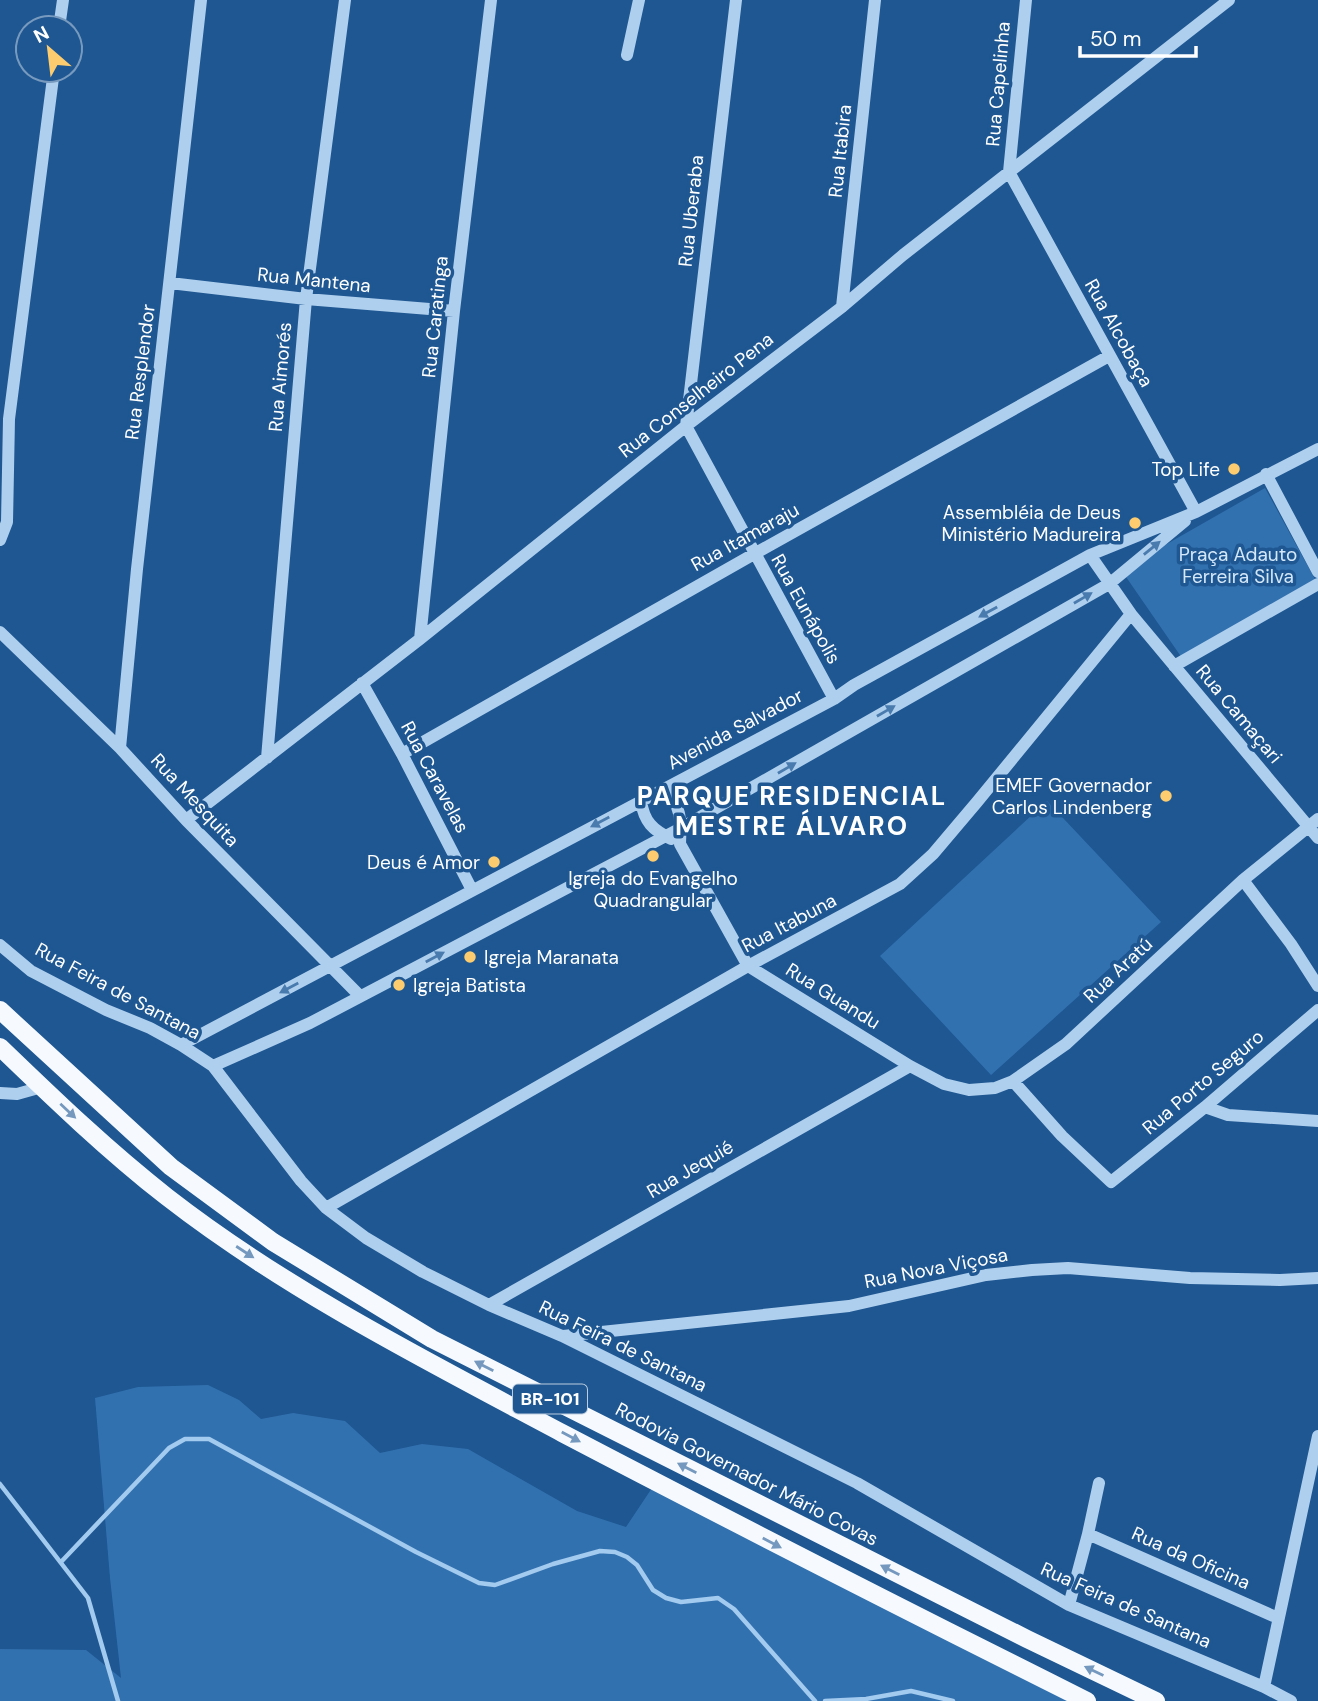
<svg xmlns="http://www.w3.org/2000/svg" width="1318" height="1701" font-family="'DM Sans',sans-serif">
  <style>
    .green { fill: #3271af }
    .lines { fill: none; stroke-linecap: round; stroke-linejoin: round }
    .stream { stroke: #a3caef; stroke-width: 4.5 }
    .minor { stroke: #afcfee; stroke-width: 12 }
    .major { stroke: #f6faff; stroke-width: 18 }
    .oneway { fill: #4a7bae }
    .oneway2 { fill: #7498be }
    .poi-dot { fill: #fccc6f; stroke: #1e5792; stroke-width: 2.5 }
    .labels { text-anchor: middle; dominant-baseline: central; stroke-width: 7; stroke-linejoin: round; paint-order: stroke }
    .shield { fill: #1e5792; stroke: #bccdde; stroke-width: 2 }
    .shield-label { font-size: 18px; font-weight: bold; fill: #fff }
    .street-label { font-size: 19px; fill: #fff; stroke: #1e5792 }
    .poi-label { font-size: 19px; fill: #fff; stroke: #1e5792; text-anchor: end }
    .park-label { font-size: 19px; fill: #d5e8fa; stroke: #1e5792 }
    .district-label { font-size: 26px; font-weight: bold; letter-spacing: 2px; fill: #fff; stroke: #1e5792 }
  </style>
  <rect width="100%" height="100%" fill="#1e5792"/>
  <!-- green -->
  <path class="green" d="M1265,488L1316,581L1182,658L1124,574L1137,561Z
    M1047,801L1161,922L991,1075L880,956Z
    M208,1385L239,1400L261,1419L293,1413L345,1421L380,1453L422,1444L468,1449L577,1511L626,1527L652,1488L1073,1701H0V1649L86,1650L121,1678L110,1578L95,1398L138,1387Z"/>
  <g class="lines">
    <!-- stream -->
    <path class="stream" d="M0,1484L88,1598L118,1701
      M61,1562L169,1448L185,1439H209L416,1552L479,1583L495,1585L553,1564L600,1551L615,1552L627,1557L637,1565L653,1590L666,1598L681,1602L718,1598L734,1609L815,1701
      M825,1701L866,1699L911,1691L953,1701"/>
    <!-- minor -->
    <path class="minor" d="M736,0L686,426L834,699
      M59,28L63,0
      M627,55L639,0
      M1009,172L1196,512
      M1009,172L1026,0
      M170,283L306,299L454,311
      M842,307L875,0
      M1266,474L1318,572
      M0,540L7,522L9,419L54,70
      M1131,614L1318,838
      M0,632L120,748L186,820L360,996
      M420,639L454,311L491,0
      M1174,666L1318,584
      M362,683L402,754L472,890
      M120,748L137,569L201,0
      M402,754L754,554L1109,356
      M267,758L306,299L345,0
      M663,789C682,804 681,821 680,844L748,966L910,1066L944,1084L969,1090L995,1088L1013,1081L1066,1044L1243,880L1318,819
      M641,801C644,822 653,830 671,839
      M186,820L420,639L686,426L842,307L903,255L1229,0
      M1243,880L1291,944L1318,986
      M0,945L31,971L106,1010L150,1028L181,1045L213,1066L301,1181L326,1208L366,1238L423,1272L489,1305L562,1336L857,1483L1069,1605L1264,1687L1291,1701
      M181,1045L834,699L854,685L1090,555L1196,512L1318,449
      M213,1066L310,1023L681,828L1109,584L1185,521
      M1013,1081L1062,1136L1111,1182L1205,1107L1318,1010
      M0,1093L17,1094L42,1087
      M1205,1107L1228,1115L1318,1121
      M326,1208L748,966L900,884L933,854L977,802L1131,614L1090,555
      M489,1305L910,1066
      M563,1336L849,1306L986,1275L1032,1270L1068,1268L1190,1278L1280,1280L1318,1278
      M1088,1534L1278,1618
      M1069,1605L1088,1534L1099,1483
      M1264,1687L1318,1436"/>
    <!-- major -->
    <path class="major" d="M0,1010L171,1167L273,1242L432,1339L1027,1639L1156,1701
      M0,1047C54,1099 108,1151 167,1197C288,1291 427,1361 562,1433C736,1524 911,1613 1087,1701"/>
  </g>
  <!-- one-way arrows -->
  <defs><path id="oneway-solid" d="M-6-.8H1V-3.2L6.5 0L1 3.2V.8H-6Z" transform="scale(1.75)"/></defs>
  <g class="oneway">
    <use href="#oneway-solid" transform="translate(1152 548) rotate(-39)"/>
    <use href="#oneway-solid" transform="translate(1083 598) rotate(-30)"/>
    <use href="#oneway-solid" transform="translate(988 612) rotate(151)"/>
    <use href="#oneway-solid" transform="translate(886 711) rotate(-30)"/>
    <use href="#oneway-solid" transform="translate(787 768) rotate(-30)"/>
    <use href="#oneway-solid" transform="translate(600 822) rotate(152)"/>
    <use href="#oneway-solid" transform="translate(435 957) rotate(-28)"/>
    <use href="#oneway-solid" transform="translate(289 988) rotate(152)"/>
  </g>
  <g class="oneway2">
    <use href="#oneway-solid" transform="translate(68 1111) rotate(43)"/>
    <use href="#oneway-solid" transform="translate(245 1252) rotate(33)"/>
    <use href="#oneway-solid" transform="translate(484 1366) rotate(-153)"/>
    <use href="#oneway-solid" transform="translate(571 1437) rotate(28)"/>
    <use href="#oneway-solid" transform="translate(687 1468) rotate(-153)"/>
    <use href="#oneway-solid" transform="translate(772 1543) rotate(28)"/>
    <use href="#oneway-solid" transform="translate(890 1570) rotate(-153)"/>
    <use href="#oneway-solid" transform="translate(1094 1671) rotate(-154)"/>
  </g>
  <!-- markers -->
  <g class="poi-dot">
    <circle cx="1234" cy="469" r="7"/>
    <circle cx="1135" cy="523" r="7"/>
    <circle cx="1166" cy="796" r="7"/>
    <circle cx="653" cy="856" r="7"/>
    <circle cx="494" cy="862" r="7"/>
    <circle cx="470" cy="957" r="7"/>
    <circle cx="399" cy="985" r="7"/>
  </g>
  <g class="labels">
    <!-- shield labels -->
    <rect class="shield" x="513" y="1384.5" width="74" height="29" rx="5"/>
    <g class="shield-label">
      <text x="550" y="1399">BR-101</text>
    </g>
    <!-- street labels -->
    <g class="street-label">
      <text transform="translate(998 84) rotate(-85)">Rua Capelinha</text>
      <text transform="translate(840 151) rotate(-84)">Rua Itabira</text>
      <text transform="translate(691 211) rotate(-84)">Rua Uberaba</text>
      <text transform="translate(314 280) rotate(6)">Rua Mantena</text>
      <text transform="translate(435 317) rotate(-84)">Rua Caratinga</text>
      <text transform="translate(1119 333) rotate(61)">Rua Alcobaça</text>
      <text transform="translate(140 372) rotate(-83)">Rua Resplendor</text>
      <text transform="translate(280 377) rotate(-85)">Rua Aimorés</text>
      <text transform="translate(696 395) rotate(-38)">Rua Conselheiro Pena</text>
      <text transform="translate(745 537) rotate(-29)">Rua Itamaraju</text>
      <text transform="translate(806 609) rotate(61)">Rua Eunápolis</text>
      <text transform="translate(1239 714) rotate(50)">Rua Camaçari</text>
      <text transform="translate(735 729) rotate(-28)">Avenida Salvador</text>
      <text transform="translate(435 777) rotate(62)">Rua Caravelas</text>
      <text transform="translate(195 800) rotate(47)">Rua Mesquita</text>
      <text transform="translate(789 923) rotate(-28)">Rua Itabuna</text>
      <text transform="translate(1118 970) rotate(-43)">Rua Aratú</text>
      <text transform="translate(118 991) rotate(28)">Rua Feira de Santana</text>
      <text transform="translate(833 996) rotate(32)">Rua Guandu</text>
      <text transform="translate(1203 1082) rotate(-40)">Rua Porto Seguro</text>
      <text transform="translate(690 1169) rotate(-30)">Rua Jequié</text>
      <text transform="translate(936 1268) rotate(-11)">Rua Nova Viçosa</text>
      <text transform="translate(623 1346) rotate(26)">Rua Feira de Santana</text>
      <text transform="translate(747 1474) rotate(27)">Rodovia Governador Mário Covas</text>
      <text transform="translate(1191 1558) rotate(24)">Rua da Oficina</text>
      <text transform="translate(1126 1605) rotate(24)">Rua Feira de Santana</text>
    </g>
    <!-- poi labels -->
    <g class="poi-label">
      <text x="1220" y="469">Top Life</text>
      <text x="1121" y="512">Assembléia de Deus<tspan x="1121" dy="22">Ministério Madureira</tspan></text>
      <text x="1152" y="785">EMEF Governador<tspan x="1152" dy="22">Carlos Lindenberg</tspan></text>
      <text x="480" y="862">Deus é Amor</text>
      <text x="653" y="878" text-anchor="middle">Igreja do Evangelho<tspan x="653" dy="22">Quadrangular</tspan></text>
      <text x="484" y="957" text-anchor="start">Igreja Maranata</text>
      <text x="413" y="985" text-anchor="start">Igreja Batista</text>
    </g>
    <!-- park labels -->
    <g class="park-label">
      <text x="1238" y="554">Praça Adauto<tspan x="1238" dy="22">Ferreira Silva</tspan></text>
    </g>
    <!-- district labels -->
    <g class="district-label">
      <text x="792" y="796">PARQUE RESIDENCIAL<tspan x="792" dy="30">MESTRE ÁLVARO</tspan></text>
    </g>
  </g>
  <!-- north arrow -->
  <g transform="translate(49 49) rotate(332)"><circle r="33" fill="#1e5792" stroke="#789abe" stroke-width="2"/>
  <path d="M0-5L12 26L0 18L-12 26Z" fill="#fccc6f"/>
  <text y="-10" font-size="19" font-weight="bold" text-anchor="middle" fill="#ffffff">N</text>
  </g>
  <!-- scale -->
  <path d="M1080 46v10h116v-10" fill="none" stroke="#ffffff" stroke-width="3.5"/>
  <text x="1090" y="46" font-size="21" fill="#ffffff" stroke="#1e5792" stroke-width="5" paint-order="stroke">50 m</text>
</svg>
